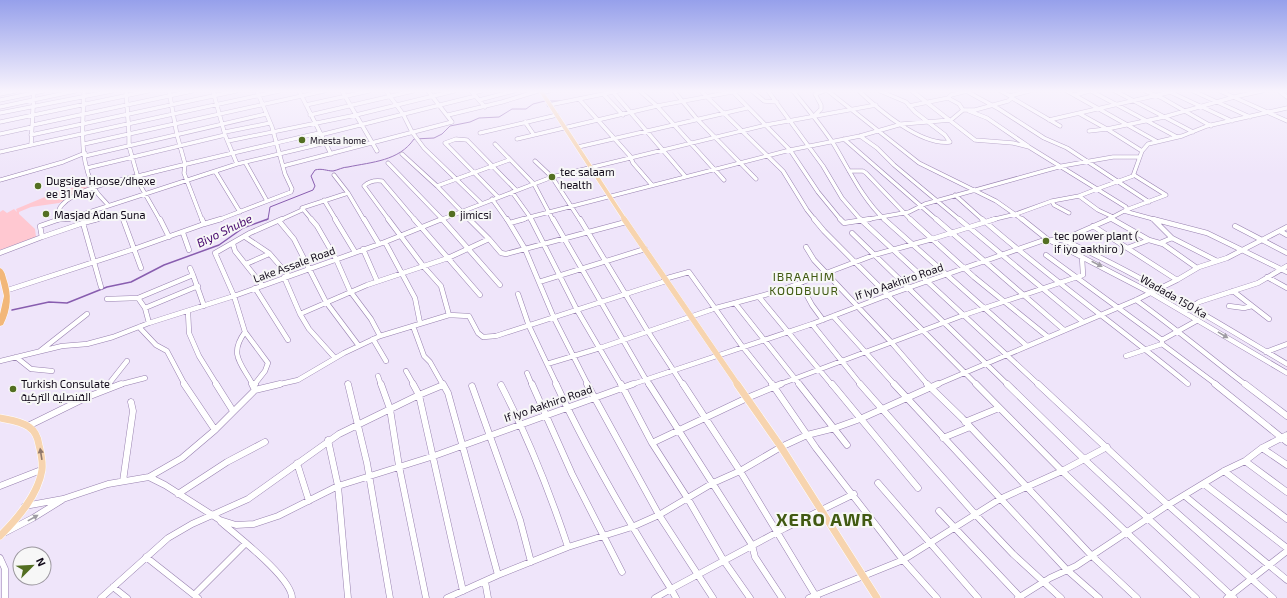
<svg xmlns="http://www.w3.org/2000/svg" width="1287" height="598" font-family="'Exo 2',Cairo,sans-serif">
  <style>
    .green { fill: #ffc8d1 }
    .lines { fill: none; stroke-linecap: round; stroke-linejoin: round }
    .stream-far1 { stroke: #885daf; stroke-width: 1 }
    .stream { stroke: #885daf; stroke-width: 1.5 }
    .minor-far2-casing { stroke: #9780af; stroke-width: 4.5 }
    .minor-far1-casing { stroke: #9780af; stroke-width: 5.5 }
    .minor-casing { stroke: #9780af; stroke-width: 7 }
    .major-far2-casing { stroke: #fff; stroke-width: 5 }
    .major-far1-casing { stroke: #fff; stroke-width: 6 }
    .major-casing { stroke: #fff; stroke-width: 8 }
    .highway-casing { stroke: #fff; stroke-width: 1 }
    .minor-far2 { stroke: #fff; stroke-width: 3.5 }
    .minor-far1 { stroke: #fff; stroke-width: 4.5 }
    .minor { stroke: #fff; stroke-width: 6 }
    .major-far2 { stroke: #f7d4af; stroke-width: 4 }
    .major-far1 { stroke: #f7d4af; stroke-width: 5.5 }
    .major { stroke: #f7d4af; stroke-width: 7 }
    .highway { fill: #f2b779; fill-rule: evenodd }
    .oneway { fill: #9f9ca3 }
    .oneway2 { fill: #8f786b }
    .poi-dot { fill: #536f22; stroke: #f7f7f7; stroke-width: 1.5 }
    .labels { text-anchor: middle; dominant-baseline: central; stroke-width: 4; stroke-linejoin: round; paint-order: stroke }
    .far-poi-label { font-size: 9px; fill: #100818; stroke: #f7f7f7; text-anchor: start }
    .poi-label { font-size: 11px; fill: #100818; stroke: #f7f7f7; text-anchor: start }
    .street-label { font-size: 11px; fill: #100818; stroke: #f7f7f7 }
    .water-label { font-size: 12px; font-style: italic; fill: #47076d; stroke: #f7f7f7 }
    .neighbourhood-label { font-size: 12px; letter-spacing: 1px; fill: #415a12; stroke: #f7f7f7 }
    .near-district-label { font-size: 18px; font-weight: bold; letter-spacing: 1px; fill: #415a12; stroke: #f7f7f7 }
  </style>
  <rect width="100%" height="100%" fill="#efe5fa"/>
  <!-- green -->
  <path class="green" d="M86,186L89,188L59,203L31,207L19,212V214L35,229L36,237L0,250V212L3,210L7,213L14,209L17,212L16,209L64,189Z"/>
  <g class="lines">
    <!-- stream-far1 -->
    <path class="stream-far1" d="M549,101H560
      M267,220L268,219L270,207L313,190L315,186L311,176L315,170C322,168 327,171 333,171C338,170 343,167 348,167C372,162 399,161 414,139L434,138L442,134L450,126L470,122L479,118L499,117L512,109H526L533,104L545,101"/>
    <!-- stream -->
    <path class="stream" d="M12,310L49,302L67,303L107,287L131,282L164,265L219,245L243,228L268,219"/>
    <defs>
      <path id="minor-far2" d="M34,91L31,145L279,91
        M84,91C83,124 78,162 96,191C99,196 104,200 108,205
        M126,91L129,134L324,91
        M169,91L177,135L185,164L184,173L202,220
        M213,91L225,135L237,164
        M299,91L331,154
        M342,91L377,151
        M386,91L403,114L412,132L424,148L481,203
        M471,91L485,107
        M674,91L697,119L756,179
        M701,91L783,171L807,210L815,220
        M732,91L790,150L818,192L841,220
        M752,91L764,101L777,102
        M768,91L823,166L842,198L861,220
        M793,91C807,108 821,125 833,143C849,169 862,199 885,220
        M828,91L919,163L996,201L1023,220
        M859,91C879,110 921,146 950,142L945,135L915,112L906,102L880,91
        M912,91L975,140L1013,143L1029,147L1097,189
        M966,91L999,109L1044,138L1067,148L1149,202
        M1001,91L1010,96L1029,91
        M1067,91L1156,141
        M1091,91L1177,137
        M1115,91L1193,132
        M1145,91L1162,98L1211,126
        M1193,91L1250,117
        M1220,91L1287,121
        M1279,91L1287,97
        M542,92L549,91
        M613,92L685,176
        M1170,92L1232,121
        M473,93L481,91
        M0,94L15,91
        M603,94L623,115
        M951,95L948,98L959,104L963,110
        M951,95L967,91
        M1075,95L1089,91
        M1012,98L1060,126
        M579,99L630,156L633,163L652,185
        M0,100L43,91
        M479,100L514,91
        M306,105L369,91
        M549,105L618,91
        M909,106L948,98
        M0,107L75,91
        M969,111L987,118L1028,146
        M0,113L112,91
        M1080,114L1107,129L1089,131
        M310,115L413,91
        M448,115L502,102L538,91
        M814,116L821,109V105L815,94L824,91
        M1049,120L1175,91
        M0,122L148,91
        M525,122L534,135
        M33,125L192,91
        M225,132L270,123
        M480,133L557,115
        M0,134L32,127
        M31,135L236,91
        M320,135L476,96
        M860,136L877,148L894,165L960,220
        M517,139L657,106L640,91
        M844,139L937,220
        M228,141L356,115L454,91
        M84,144L129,134V146L140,185L160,220
        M495,144L534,184L553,220
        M578,147L747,108
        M1142,151L1107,129L1164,117L1234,97L1262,91
        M0,152L31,145
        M402,154L437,186L470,220
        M85,156L266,114
        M535,161L552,177L580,220
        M245,162L267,201
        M388,163L443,220
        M283,166L452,122L428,91
        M87,168L225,135
        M215,171L240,212
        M849,171H863L866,173L911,220
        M334,175L348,193L364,220
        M0,180L63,162L85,153
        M724,180L657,106L737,91
        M437,186L509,160
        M1097,189L1079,196L1098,210L1113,217
        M512,192L530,217L790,150L860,136L902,124L951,120L963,110H975L1008,101L1012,98L1010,96
        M955,195L983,220
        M498,197L445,143L456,139L467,140L516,190
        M492,199L507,220
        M324,200L336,220
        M1126,210L1166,195L1134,175
        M1124,211L1157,220
        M1069,213L1054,205L1052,201L1079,196
        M1111,218L1114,220
        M60,219C58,214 58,209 62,205C78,187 127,179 150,173C206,159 263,146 319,133
        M58,220L68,219L237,164L325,143
        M95,220L115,214L121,215L123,220
        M218,220L291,192L292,189L285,174L272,127L257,91
        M280,220L302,210
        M312,220L302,208L348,193
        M389,220L364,186C369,181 375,180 382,181L415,220
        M440,220L552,177L766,125L876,105
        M521,220L530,217L531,220
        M864,220L909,212L925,204L1062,166L1113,157H1139
        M991,220L1016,214L1052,201
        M1107,220L1126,210V207L1097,189L1133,176L1142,151L1148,144L1182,136L1207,126L1287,108"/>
      <path id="minor-far1" d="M98,219L83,223L101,287
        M123,219L141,268
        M160,219L169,237
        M311,219L317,226L336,259L350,291L371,319L380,336
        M335,219L355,252
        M364,219L379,244
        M414,219L480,295
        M442,219L500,285
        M469,219L489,239
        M507,219L525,249L554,318L588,385
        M531,219L577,310L621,385
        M553,219L649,385
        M580,219L647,330L683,385
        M814,219L824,231L977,385
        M840,219L844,223L870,219
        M860,219L1039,385
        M884,219L1027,346
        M910,219L974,277L1048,337
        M936,219L1064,330
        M959,219L1083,322
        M982,219C1048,277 1120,328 1188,384
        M1022,219L1047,239L1151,293L1287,373
        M1112,219L1149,240L1163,244L1197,268
        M1153,219L1207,233L1287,272
        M1154,220L1172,238L1217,261
        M279,221L294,239L326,302L359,346
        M510,223L524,219
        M204,224L221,219
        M1093,226L1177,280
        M1235,226L1287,253
        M1280,231L1287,235
        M183,233L189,250
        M852,233L1008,385
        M42,237L83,223
        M245,237L269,253L288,275
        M1052,240H1062L1068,242C1144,277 1215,321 1287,364
        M1062,240L1110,219
        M385,242L415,298L420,323
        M1160,243L1172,238
        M233,244L235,251L262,285
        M806,247L814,260L891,342L928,385
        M1127,248L1149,240
        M363,249L377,281
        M0,253L42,237L40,226L60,219H69
        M1046,255L1162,340V344L1217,385
        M246,264L269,254
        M190,268L193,275
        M284,277L300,314L309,329L335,358
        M1267,277L1287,288
        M664,279L689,272L742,346L773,385
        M539,282L645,249
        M800,283L812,305L823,320
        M255,288L288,340
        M8,290L134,249L204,224L202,219
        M1233,291L1269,319
        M518,294L529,326L557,385
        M759,297L832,385
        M138,298L193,275L204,306
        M107,299L138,298L145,308L149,323
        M1136,300C1174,327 1209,357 1246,385
        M735,303L800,385
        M1229,306L1244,308L1252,306
        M145,308L198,286
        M188,311L189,333L199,356L217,385
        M1184,312L1199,302L1258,283L1287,266
        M300,314L367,285L448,258L489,239L501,253L506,254L626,222
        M449,315L469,316L478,333L483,337L496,336L666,281
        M833,316L895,385
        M812,324L861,385
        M413,326L424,356L430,362L443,385
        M139,327L156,345L167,351L185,385
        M245,332C228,355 242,364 253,385
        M373,339L386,361
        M1162,340L1198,320
        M40,351L87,314
        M1266,352L1287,344
        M1126,356L1162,344
        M16,357L31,369L52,371
        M0,361L62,346L87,344L113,337L149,323L234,296L385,242L442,219
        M547,364L600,348L716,308L779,291L874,255L932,239L995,219
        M406,371L414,385
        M527,373L532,385
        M378,376L381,385
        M108,385L127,361
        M118,385L145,378
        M254,385L265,371L268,363L245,332L234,296L215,253L250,233L282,219
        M276,385L298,380L344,353L380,336L449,315L441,286L424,267L388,219
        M630,385L812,324L888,295L1047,239
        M778,385L964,315L1083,275L1082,257
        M936,385L1136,300L1177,280L1199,267L1227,258L1287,227"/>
      <path id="minor" d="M184,384L215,430
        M216,384L233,411
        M252,384L254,388
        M348,384L367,463L390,598
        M381,384L390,409L399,466L426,598
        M413,384L419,395L443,385
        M443,384L448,393L498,575
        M532,384L572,474L622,572
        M556,384C589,455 629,523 671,589L655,598
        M587,384L659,515L713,598
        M621,384L652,443L688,499L724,561L750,598
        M649,384L752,545L755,557L782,598
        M683,384L740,471L817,598
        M772,384L816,448L903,560L937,598
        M799,384L847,445
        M832,384L918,488
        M860,384L975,514L1013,554L1061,598
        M894,384L1066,569L1099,598
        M927,384L962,418L1091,555L1137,598
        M976,384L1062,471L1196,598
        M1007,384L1084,459L1234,598
        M1038,384L1168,505L1273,598
        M1215,384L1287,442
        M1245,384L1287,416
        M501,385C529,439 549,490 568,547
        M253,386L255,384
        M472,386L520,520L531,562
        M106,388L109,384
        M965,422L999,408
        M28,426L85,398L121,384
        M943,438L970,427
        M328,440L338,486L348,598
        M652,443L747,398L781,384
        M1262,448L1287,465
        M1245,461L1287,492
        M297,463L309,501
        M1224,471L1287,519
        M149,477L182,458L215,430L255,390L280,384
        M123,481L133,411L131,402
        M878,483L978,598
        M1204,484L1287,548
        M0,486L41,470
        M178,494L227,462L265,442
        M1185,496L1287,580
        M25,506L63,499L108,484L149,477L165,485L220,520L236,525L254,524L278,516L338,486L434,456L633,384
        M939,511L1021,598
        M221,522C237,536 292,578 292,598
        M6,532L33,518L62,500
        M146,557L198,598
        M0,558L5,569V598
        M485,581L488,598
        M113,587L127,598
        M194,595L246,543
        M101,598L168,538L192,524L248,499L339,434L419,395L463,591
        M447,598L498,575L568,547L632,527L659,515L713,483L740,471L781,447L807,435L835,428L860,419L938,384
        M676,598L671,589L785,528L854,494
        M809,598L903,560L1000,499L1062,471L1107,447
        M1018,598L1050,578L1076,566L1168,505L1224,471L1245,461L1262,448L1287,435
        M1227,598L1287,551"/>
      <path id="major-far2" d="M541,91L625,220"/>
      <path id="major-far1" d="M624,219L738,385"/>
      <path id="major" d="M737,384L781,447L877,598
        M0,418C10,420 21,421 29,427C35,431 38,438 39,445C41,453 43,462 42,470C38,495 18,518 0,536"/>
      <path id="highway" d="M0,268C4,270 5,274 6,278C12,295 11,309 3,325L0,326V314L4,296L0,279Z"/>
    </defs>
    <!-- minor-far2 casing -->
    <use href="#minor-far2" class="minor-far2-casing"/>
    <!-- minor-far1 casing -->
    <use href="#minor-far1" class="minor-far1-casing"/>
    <!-- minor casing -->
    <use href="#minor" class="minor-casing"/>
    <!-- major-far2 casing -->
    <use href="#major-far2" class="major-far2-casing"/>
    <!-- major-far1 casing -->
    <use href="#major-far1" class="major-far1-casing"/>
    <!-- major casing -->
    <use href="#major" class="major-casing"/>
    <!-- highway casing -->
    <use href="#highway" class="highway-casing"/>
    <!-- minor-far2 -->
    <use href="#minor-far2" class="minor-far2"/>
    <!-- minor-far1 -->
    <use href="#minor-far1" class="minor-far1"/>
    <!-- minor -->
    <use href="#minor" class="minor"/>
    <!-- major-far2 -->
    <use href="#major-far2" class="major-far2"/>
    <!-- major-far1 -->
    <use href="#major-far1" class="major-far1"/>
    <!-- major -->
    <use href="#major" class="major"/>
    <!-- highway -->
    <use href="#highway" class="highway"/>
  </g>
  <!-- one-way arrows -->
  <defs><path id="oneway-solid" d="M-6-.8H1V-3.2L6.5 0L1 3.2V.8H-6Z"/></defs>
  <g class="oneway">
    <use href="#oneway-solid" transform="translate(1097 264) rotate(27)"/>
    <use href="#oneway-solid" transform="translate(1223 335) rotate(31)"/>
    <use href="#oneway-solid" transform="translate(33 518) rotate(-29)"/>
  </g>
  <use class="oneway2" href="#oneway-solid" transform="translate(41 454) rotate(-99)"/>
  <!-- sky -->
  <linearGradient id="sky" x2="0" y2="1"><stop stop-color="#96a0eb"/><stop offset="0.52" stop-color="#f8f3fd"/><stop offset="1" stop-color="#f8f3fd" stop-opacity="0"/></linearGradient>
  <rect width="1287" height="175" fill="url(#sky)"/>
  <!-- markers -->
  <g class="poi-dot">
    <circle cx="302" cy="140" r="4"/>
    <circle cx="552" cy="177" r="4"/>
    <circle cx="38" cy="186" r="4"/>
    <circle cx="46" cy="214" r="4"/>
    <circle cx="452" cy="214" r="4"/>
    <circle cx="1046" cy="241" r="4"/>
    <circle cx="13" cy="389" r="4"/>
  </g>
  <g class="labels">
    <!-- far-poi labels -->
    <g class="far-poi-label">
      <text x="310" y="140">Mnesta home</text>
    </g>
    <!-- poi labels -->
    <g class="poi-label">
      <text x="560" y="171">tec salaam<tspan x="560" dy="13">health</tspan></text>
      <text x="46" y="180">Dugsiga Hoose/dhexe<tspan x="46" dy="13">ee 31 May</tspan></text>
      <text x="54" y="214">Masjad Adan Suna</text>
      <text x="460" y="214">jimicsi</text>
      <text x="1054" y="235">tec power plant (<tspan x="1054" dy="13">if iyo aakhiro )</tspan></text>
      <text x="21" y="383">Turkish Consulate<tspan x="21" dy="13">القنصلية التركية</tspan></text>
    </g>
    <!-- street labels -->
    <g class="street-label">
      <text transform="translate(294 264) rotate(-20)">Lake Assale Road</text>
      <text transform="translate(899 281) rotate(-19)">If Iyo Aakhiro Road</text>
      <text transform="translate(1174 296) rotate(30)">Wadada 150 Ka</text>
      <text transform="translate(548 403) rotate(-19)">If Iyo Aakhiro Road</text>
    </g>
    <!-- water labels -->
    <g class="water-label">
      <text transform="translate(224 230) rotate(-26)">Biyo Shube</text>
    </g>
    <!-- neighbourhood labels -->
    <g class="neighbourhood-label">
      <text x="804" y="276">IBRAAHIM<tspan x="804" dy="14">KOODBUUR</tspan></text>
    </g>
    <!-- near-district labels -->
    <g class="near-district-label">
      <text x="825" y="519">XERO AWR</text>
    </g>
  </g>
  <!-- north arrow -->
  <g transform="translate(32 566) rotate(66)"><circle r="19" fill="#f7f7f7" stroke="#9b979e"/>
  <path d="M0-3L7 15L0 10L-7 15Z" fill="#536f22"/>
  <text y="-6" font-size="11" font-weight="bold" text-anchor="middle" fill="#100818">N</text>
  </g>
</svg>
